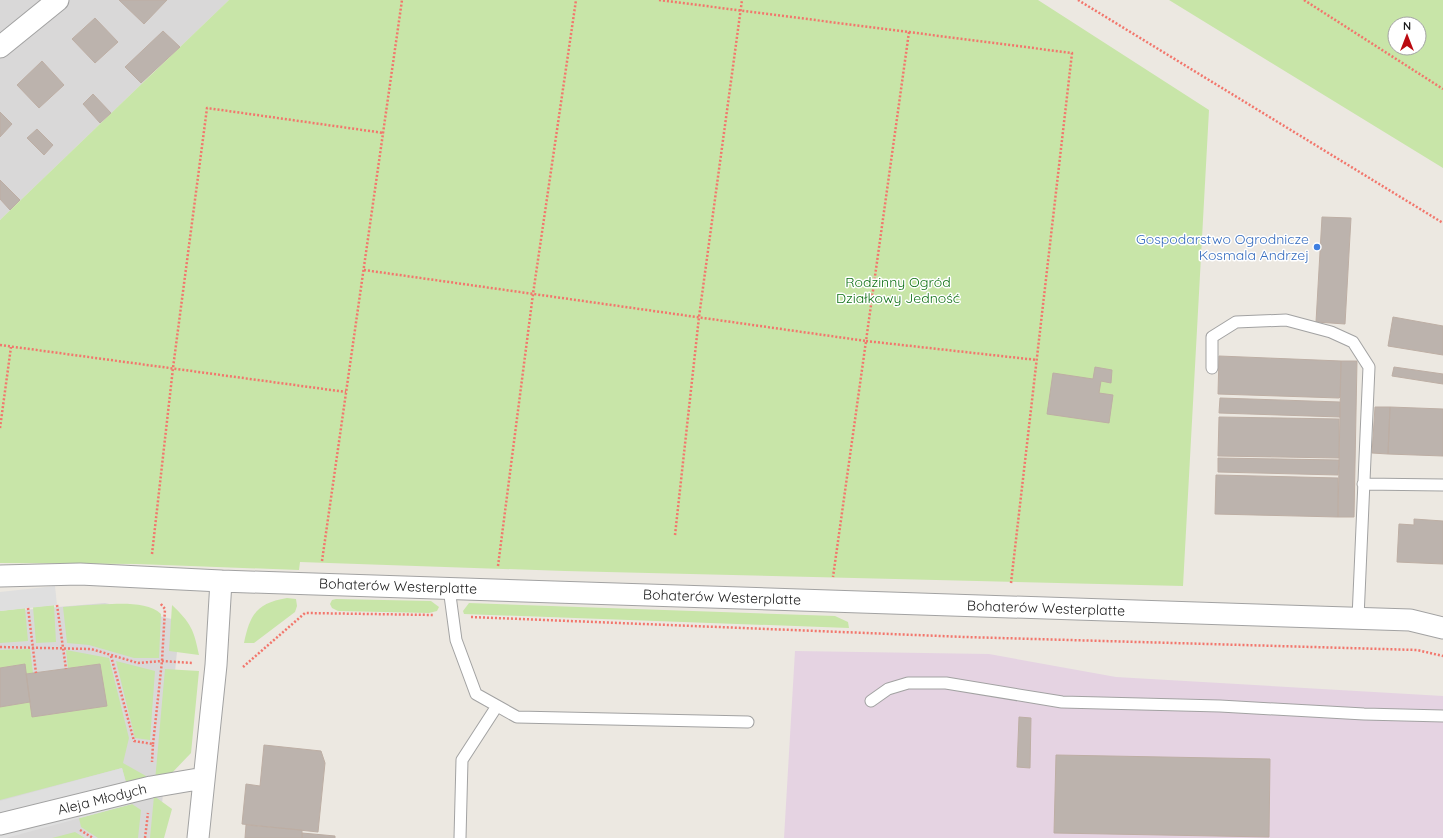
<svg xmlns="http://www.w3.org/2000/svg" width="1443" height="838" font-family="Quicksand,sans-serif">
  <style>
    .residential { fill: #d9d8d8 }
    .industrial { fill: #e5d3e2 }
    .grass { fill: #c8e5a8; fill-rule: evenodd }
    .parking { fill: #dfdfdf }
    .building { fill: #bcb3ad; stroke: #bdaea4 }
    .lines { fill: none; stroke-linecap: round; stroke-linejoin: round }
    .service-casing { stroke: #a2a2a2; stroke-width: 13 }
    .minor-casing { stroke: #a2a2a2; stroke-width: 23 }
    .path { stroke: #f2766c; stroke-width: 2.5; stroke-dasharray: 2 2; stroke-linecap: butt }
    .service { stroke: #fff; stroke-width: 11 }
    .minor { stroke: #fff; stroke-width: 21 }
    .shop-dot { fill: #3f7fe0; stroke: #fff; stroke-width: 1.5 }
    .labels { text-anchor: middle; dominant-baseline: central; stroke-width: 3; stroke-linejoin: round; paint-order: stroke }
    .shop-label { font-size: 14px; fill: #366cbe; stroke: #fff; text-anchor: end }
    .park-label { font-size: 14px; fill: #107116; stroke: #fff }
    .street-label { font-size: 14px; fill: #1b1b1b; stroke: #fff }
  </style>
  <rect width="100%" height="100%" fill="#ece8e1"/>
  <!-- residential -->
  <path class="residential" d="M0,0H229L0,220Z
    M105,603L180,621L162,804L157,838H0V612Z"/>
  <!-- industrial -->
  <path class="industrial" d="M795,651L989,654L1116,677L1443,696V838H784Z"/>
  <!-- grass -->
  <path class="grass" d="M229,0H1038L1209,110L1183,586L565,571L300,562L299,570L137,564L0,563V220Z
    M1169,0H1443V168ZM1395,24H1419V48H1395Z
    M287,598L296,599L297,606L295,612L254,643H244C250,614 257,603 287,598Z
    M336,599L431,601L439,607L437,611L429,613L338,611L332,608L330,604L332,600Z
    M469,603L835,616L848,622L849,628L464,614L463,611Z
    M54,605L56,642L36,643L33,607Z
    M88,605C108,605 145,599 161,614L159,658H134L89,645L67,643L63,607Z
    M172,605C191,623 194,630 199,655L169,651Z
    M25,608L28,641L0,643V611Z
    M30,649L33,673L26,674L25,664L0,668V650Z
    M66,650L109,658L129,738L123,763L146,776L144,786H127L122,768L0,800V707L30,702L33,717L106,706L100,664L68,668Z
    M116,661L155,671L150,740L135,738Z
    M165,669L199,671L191,753L169,776L155,781Z
    M154,796L172,809L164,838H150Z
    M132,804L141,810L138,838H98L81,827L79,818Z
    M75,832L85,838H52Z"/>
  <!-- parking -->
  <path class="parking" d="M55,586L57,605L0,611V592Z
    M122,768L132,804L6,838H0V801Z"/>
  <!-- building -->
  <path class="building" d="M119,0H167L144,24Z
    M95,18L118,42L95,63L72,39Z
    M163,31L180,47L141,83L125,67Z
    M42,61L64,85L39,108L17,85Z
    M93,94L111,113L100,123L83,104Z
    M0,112L12,124L0,137Z
    M37,129L53,145L44,155L27,138Z
    M0,180L20,200L10,210L0,199Z
    M1322,217L1351,218L1345,324L1316,322Z
    M1393,317L1443,326V355L1388,346Z
    M1219,356L1341,361L1340,397L1339,398L1218,394Z
    M1341,361H1357L1354,517H1338Z
    M1095,367L1112,370L1111,383L1101,381L1099,393L1113,395L1109,423L1047,414L1053,373L1093,379Z
    M1394,367L1443,374V384L1392,376Z
    M1220,398L1340,402V417L1219,413Z
    M1375,407H1390L1388,454L1372,453Z
    M1390,407L1443,409V456L1388,454Z
    M1219,417L1339,419V458L1218,456Z
    M1218,458L1339,460L1338,475L1218,472Z
    M1216,475L1338,478V517L1215,514Z
    M1414,519L1443,521V564L1397,562L1399,524L1414,525Z
    M25,664L30,702L0,707V668Z
    M100,664L107,706L32,717L26,674Z
    M1019,717L1031,718L1030,768L1017,767Z
    M264,745L321,751L325,763L318,832L242,824L246,784L260,786Z
    M1056,755L1270,759L1269,837L1054,833Z
    M246,825L302,830V838H245Z
    M302,833L335,836V838H302Z"/>
  <g class="lines">
    <defs>
      <path id="service" d="M1212,368V337L1236,322L1286,320L1331,332L1353,342L1369,367L1358,618
        M1363,484L1443,485
        M449,588L456,640L476,694L517,717L748,722
        M871,701L888,689L908,683H946L1062,702L1220,706L1364,714L1443,716
        M460,838L462,760L497,706"/>
      <path id="minor" d="M0,47L58,0
        M0,576L80,574L221,581L1410,620L1443,628
        M0,824L151,787L204,778
        M198,838L216,665L221,581"/>
    </defs>
    <!-- service casing -->
    <use href="#service" class="service-casing"/>
    <!-- minor casing -->
    <use href="#minor" class="minor-casing"/>
    <!-- path -->
    <path class="path" d="M659,0L1072,53L1011,583
      M1078,0L1443,223
      M1304,0L1443,89
      M909,32L866,341L1037,360
      M364,270L866,341L833,577
      M0,345L346,392
      M0,428L11,347
      M675,535L699,317L742,0
      M152,554L173,368L207,108L384,133
      M322,561L402,0
      M498,566L533,294L576,0
      M57,605L66,669
      M28,608L36,673
      M471,617L965,637L1417,650L1443,656
      M0,647L91,649L138,663L162,661L193,663
      M111,656L134,741L153,744L152,762
      M243,667L305,613L434,615
      M153,744L162,661L165,609L160,603
      M80,830L93,838
      M145,838L148,813"/>
    <!-- service -->
    <use href="#service" class="service"/>
    <!-- minor -->
    <use href="#minor" class="minor"/>
  </g>
  <!-- markers -->
  <circle class="shop-dot" cx="1317" cy="247" r="4"/>
  <g class="labels">
    <!-- shop labels -->
    <g class="shop-label">
      <text x="1309" y="239">Gospodarstwo Ogrodnicze<tspan x="1309" dy="16">Kosmala Andrzej</tspan></text>
    </g>
    <!-- park labels -->
    <g class="park-label">
      <text x="898" y="282">Rodzinny Ogród<tspan x="898" dy="16">Działkowy Jedność</tspan></text>
    </g>
    <!-- street labels -->
    <g class="street-label">
      <text transform="translate(398 586) rotate(2)">Bohaterów Westerplatte</text>
      <text transform="translate(722 597) rotate(2)">Bohaterów Westerplatte</text>
      <text transform="translate(1046 608) rotate(2)">Bohaterów Westerplatte</text>
      <text transform="translate(102 799) rotate(-14)">Aleja Młodych</text>
    </g>
  </g>
  <!-- north arrow -->
  <g transform="translate(1407 36)"><circle r="19" fill="#ffffff" stroke="#a4a4a4"/>
  <path d="M0-3L7 15L0 10L-7 15Z" fill="#bb0a10"/>
  <text y="-6" font-size="11" font-weight="bold" text-anchor="middle" fill="#1b1b1b">N</text>
  </g>
</svg>
